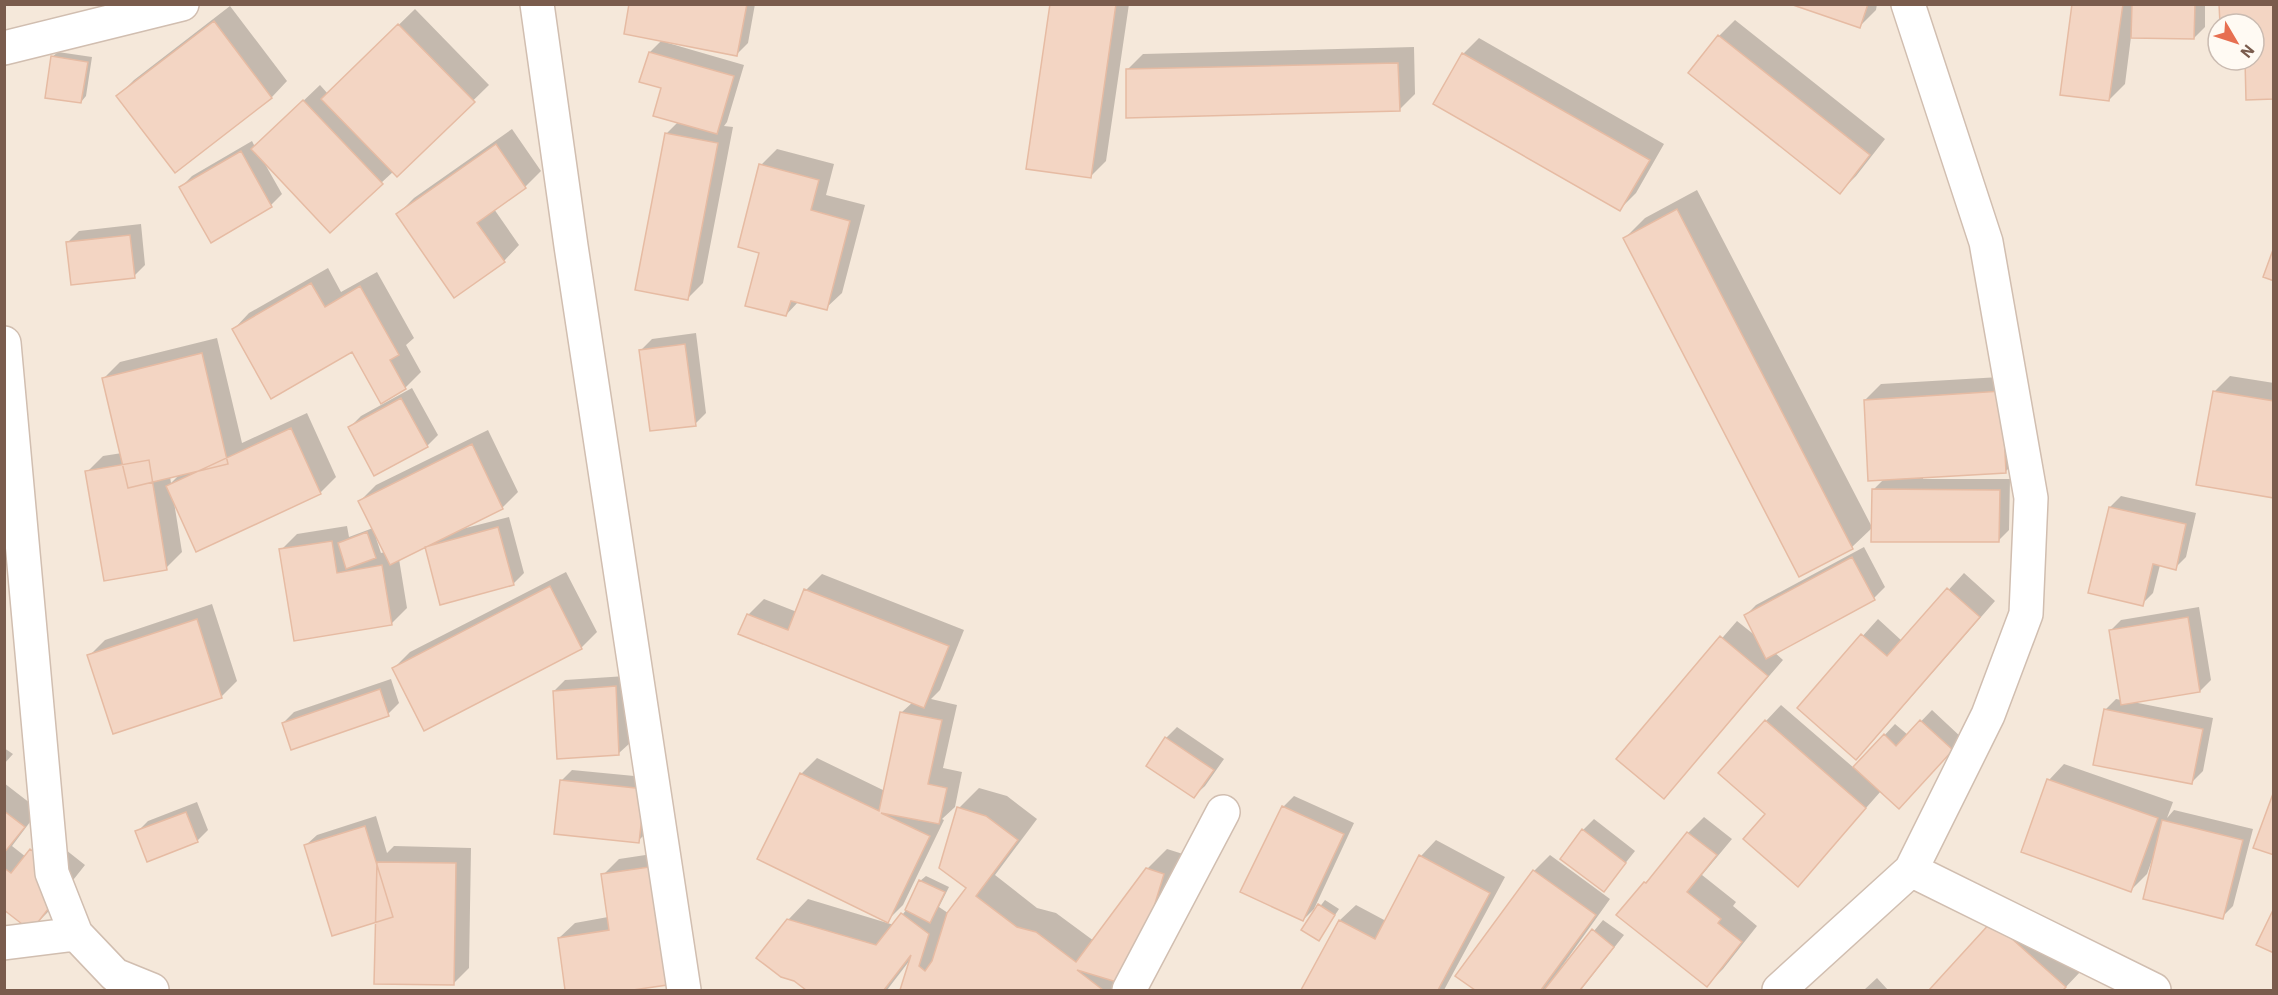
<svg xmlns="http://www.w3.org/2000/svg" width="2278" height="995" font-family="'IBM Plex Sans',sans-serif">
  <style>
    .residential { fill: #f5e8da; fill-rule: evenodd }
    .shadow { fill: #0003; fill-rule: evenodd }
    .building { fill: #f3d5c3; stroke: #e6bba3; stroke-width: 1.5 }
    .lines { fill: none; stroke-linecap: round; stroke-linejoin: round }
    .minor-casing { stroke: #d1beb0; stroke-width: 36 }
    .minor { stroke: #fff; stroke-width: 33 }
  </style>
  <rect width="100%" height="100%" fill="#fdf6ec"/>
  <!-- residential -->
  <path class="residential" d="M5,5H2273V990H5ZM2218,24H2254V60H2218Z"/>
  <!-- shadow -->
  <path class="shadow" d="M631,4H755L748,43L737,54L668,41V43L744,65L727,122L724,126L733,127L703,283L688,298L666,134L678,122L650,52L662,40Z
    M1052,4H1129L1106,161L1090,177Z
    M1794,4H1877L1876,10L1860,26Z
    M2074,4H2205V27L2194,38L2131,37L2125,84L2109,100Z
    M230,6L287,81L272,97L175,171L118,96L134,80Z
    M415,9L489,85L397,175L394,171L381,183L265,164L282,194L271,205L211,240L181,187L192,176L252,141L255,147L320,85L328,94Z
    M1735,20L1885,139L1856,176L1840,192L1719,36Z
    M1479,38L1664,144L1636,193L1620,209L1463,54Z
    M1414,47L1415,94L1399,110L1127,70L1143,54Z
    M58,52L92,57L86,96L81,102L52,57Z
    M512,129L541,171L525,187L494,209L519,245L504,261L398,214L414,198Z
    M777,149L834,164L826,195L865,205L842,293L826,308L799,301L786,315L761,252V165Z
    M1697,190L1872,527L1873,490L1884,479L1865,400L1881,384L2017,376L2021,456L2005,472L1923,477V479H2010L2009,530L1998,541L1872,528L1852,547L1800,575L1625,238L1645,218Z
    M141,224L145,265L134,276L68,242L79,231Z
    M328,268L341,292L377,272L414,338L406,345L421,372L405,388L353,350L234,329L249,313Z
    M696,333L706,413L695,424L641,350L652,339Z
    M217,338L242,443L307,413L336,477L320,493L174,502L182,552L166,568L87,472L103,456L122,453L104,378L120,362ZM180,474L171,483L170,476Z
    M2230,376L2274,383V497L2214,392Z
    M412,388L438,435L427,446L350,427L361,416Z
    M488,430L518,492L502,508L458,530L509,517L524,573L513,584L441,603L426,545L399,559L407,608L391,624L281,550L297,534L347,526L349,537L373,528L360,501L376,485ZM378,537L385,552L381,553L376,538Z
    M2121,496L2196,513L2186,557L2175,568L2160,565L2153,593L2142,604L2110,507Z
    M1864,547L1885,587L1874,598L1774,652L1783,660L1664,797L1618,758L1737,621L1757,637L1745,616L1756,605Z
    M566,572L597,632L581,648L394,668L410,652Z
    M1964,573L1995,601L1872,742L1799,707L1878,619L1902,641Z
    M822,574L964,630L940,690L931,699L957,705L943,768L962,772L955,807L942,819L944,820L903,905L887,921L801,774L817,758L885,791L902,712L913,702L748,615L764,599L797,612L806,590Z
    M212,604L237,681L221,697L89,656L105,640Z
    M2199,607L2211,680L2200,691L2133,702L2213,718L2203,771L2192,782L2105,710L2116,699L2121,700L2110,631L2121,620Z
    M626,676L630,743L619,753L554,691L565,680Z
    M391,679L399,703L388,714L283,723L294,712Z
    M1781,705L1854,768L1895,724L1908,735L1932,710L1962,738L1910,796L1881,791L1798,885L1767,814L1766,721Z
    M1177,727L1224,759L1205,786L1194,796L1166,738Z
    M4,748L13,754L4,764Z
    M2064,764L2173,802L2167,818L2174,810L2253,829L2233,906L2222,917L2152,860L2147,874L2131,890L2049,780Z
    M572,770L655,778L649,830L638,841L561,781Z
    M4,783L39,810L12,846L26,857L47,835L85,865L47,913L31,929L4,908Z
    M979,788L1007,796L1037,819L995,875L1037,908L1056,913L1094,941L1147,869L1167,849L1183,854L1116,990H902L910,960L887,990H809L794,979L788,920L808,899L894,925L907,909L920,881L926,876L949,887L939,907L948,913L968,888L959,808Z
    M1294,796L1354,823L1314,909L1303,920L1283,807Z
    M197,802L208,830L197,841L137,832L148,821Z
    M376,816L387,853L394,846L471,848L469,968L453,984L377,920L306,845L317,835Z
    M1704,817L1732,839L1702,875L1736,902L1733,906L1757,926L1723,969L1707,985L1645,883L1661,867L1688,833Z
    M1594,819L1635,851L1604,890L1583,830Z
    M1436,840L1505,877L1444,990H1302L1340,920L1356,905L1386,921L1421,856Z
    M672,851L673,983L623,990H566L559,938L575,923L608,917L603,875L619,859Z
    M1550,855L1610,899L1560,969L1562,970L1603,920L1624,935L1581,990H1478L1458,976L1534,871Z
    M1325,900L1339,909L1319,939L1303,929Z
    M1993,922L2081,971L2063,990H1931Z
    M1877,978L1888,990H1864Z"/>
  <!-- building -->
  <path class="building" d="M629,4H747L737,56L624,34Z
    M1050,4H1116L1091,178L1026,169Z
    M1790,4H1868L1860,28Z
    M2072,4H2123L2109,101L2060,95Z
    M2132,4H2195L2194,39L2131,38Z
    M2219,4H2274V99L2246,100L2245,60H2254V24H2220Z
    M214,21L272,98L175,173L116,96Z
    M398,24L475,102L397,177L321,99Z
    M1718,35L1870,155L1840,194L1688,73Z
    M649,52L734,76L717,134L653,116L661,88L639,82Z
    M1462,53L1650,160L1620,211L1433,104Z
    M51,56L88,62L81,103L45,98Z
    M1398,63L1400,111L1126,118V69Z
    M303,100L383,184L330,233L251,149Z
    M665,133L718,143L688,300L635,290Z
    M496,144L526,188L477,223L505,262L454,298L396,214Z
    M241,151L272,207L211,243L179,187Z
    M759,164L819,180L811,210L850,221L827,310L791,301L786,316L745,306L759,253L738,247Z
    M1677,209L1853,549L1799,577L1623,238Z
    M130,235L135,278L71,285L66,242Z
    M2274,247V281L2263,277Z
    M311,283L325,307L360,286L399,355L390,360L406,389L381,404L352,352L271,399L232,329Z
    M685,344L696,426L650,431L639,350Z
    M202,353L228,464L128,488L102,378Z
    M2002,391L2006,473L1868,481L1864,400Z
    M2213,391L2274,401V498L2196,485Z
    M401,398L428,447L374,476L348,427Z
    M291,428L321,494L196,552L166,486Z
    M472,444L503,509L390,565L358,501Z
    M149,460L167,570L104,581L85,471Z
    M1872,489L2000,490L1999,542H1871Z
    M2109,507L2186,524L2176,570L2153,564L2143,606L2088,593Z
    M498,527L514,585L440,605L425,547Z
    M367,532L376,558L346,569L338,543Z
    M332,541L337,573L382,565L392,625L294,641L279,549Z
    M1852,557L1875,600L1766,659L1744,615Z
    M550,586L582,649L424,731L392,668Z
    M1947,588L1980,617L1856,760L1797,708L1861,634L1887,656Z
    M804,589L949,646L924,708L738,634L747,614L788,630Z
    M2188,617L2200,692L2121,705L2109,630Z
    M197,619L222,698L113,734L87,655Z
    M1720,636L1768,676L1664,799L1616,759Z
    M616,686L619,755L557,759L553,691Z
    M380,689L389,716L291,750L282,723Z
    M2104,709L2203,729L2192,784L2093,765Z
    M900,712L942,720L928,784L947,788L939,824L881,813L930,836L888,923L757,859L800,773L879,811Z
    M1765,720L1866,808L1798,887L1743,839L1765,814L1718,773Z
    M1920,720L1953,750L1899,809L1853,767L1884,734L1896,746Z
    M1165,737L1214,770L1194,798L1146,766Z
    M2047,779L2158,818L2131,892L2021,852Z
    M560,780L645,789L639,843L554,834Z
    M2274,791V855L2253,848Z
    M1282,806L1344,834L1303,921L1240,892Z
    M957,807L986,816L1018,840L976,896L1017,927L1036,932L1076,962L1146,868L1164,874L1130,986L1077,970L1103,990H900L911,955L884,990H806L794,981L781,977L756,958L787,919L876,945L901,913L929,934L919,966L925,971L932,961L947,913L966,888L939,868Z
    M4,811L25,827L4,853Z
    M186,812L198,842L147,862L135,831Z
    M2162,820L2243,840L2223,919L2143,899Z
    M365,826L393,917L332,936L304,845Z
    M1582,829L1626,863L1604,892L1560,859Z
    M1687,832L1717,855L1687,892L1721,919L1718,923L1742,942L1707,987L1616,915L1644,882L1646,883Z
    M30,849L70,881L31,931L4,910V868L11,873Z
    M1419,855L1490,893L1438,990H1301L1339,920L1375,939Z
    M377,862L456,863L454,985L374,984Z
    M656,866L674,984L633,990H565L558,938L609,930L601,874Z
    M1533,870L1596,915L1541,990H1475L1455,976Z
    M919,880L945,892L930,923L905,910Z
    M1318,904L1335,915L1319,941L1301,930Z
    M2274,908V953L2256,945Z
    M1992,921L2066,987L2063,990H1929Z
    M1592,929L1614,947L1580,990H1544Z"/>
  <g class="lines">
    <defs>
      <path id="minor" d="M537,4L571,246L684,990
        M4,48L182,4
        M4,343L52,873L76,934L115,975L152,990
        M1911,870L2154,990
        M4,943L76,934
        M1129,990L1223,812
        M1779,990L1911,870L1988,715L2026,614L2031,498L1986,242L1908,4"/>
    </defs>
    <!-- minor casing -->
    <use href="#minor" class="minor-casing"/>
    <!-- minor -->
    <use href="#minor" class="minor"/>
  </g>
  <!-- border -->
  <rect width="2278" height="995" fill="none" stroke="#7a5c4d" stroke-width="12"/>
  <!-- north arrow -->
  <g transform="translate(2236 42) rotate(129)"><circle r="28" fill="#fffaf3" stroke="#cabbb1" stroke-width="1.5"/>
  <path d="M0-4.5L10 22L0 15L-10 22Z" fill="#e76f51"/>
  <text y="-9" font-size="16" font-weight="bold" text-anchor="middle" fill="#7a5c4d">N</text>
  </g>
</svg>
